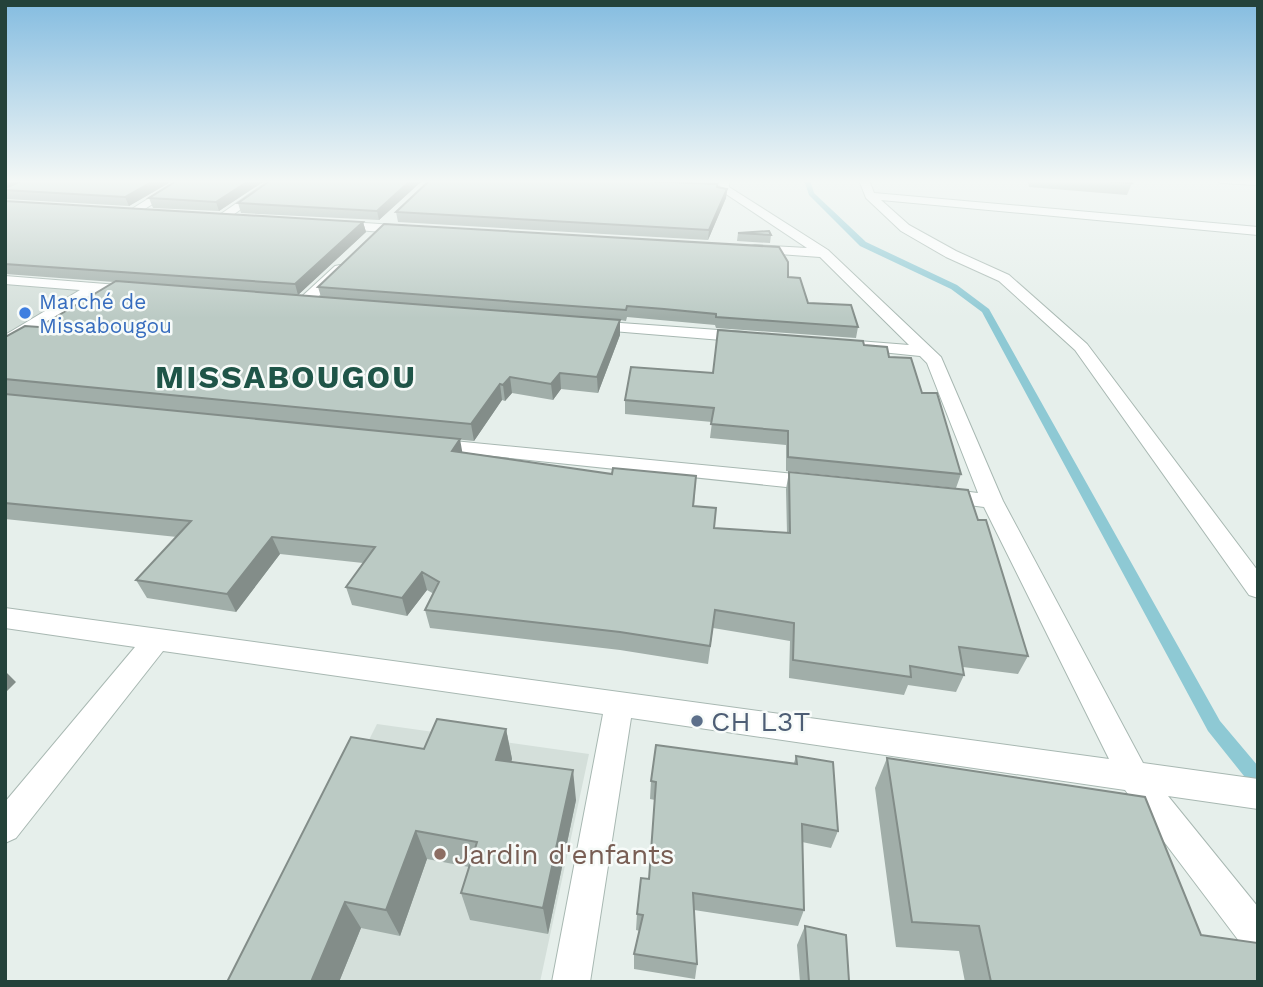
<svg xmlns="http://www.w3.org/2000/svg" width="1263" height="987" font-family="'Work Sans',sans-serif">
  <style>
    .built { fill: #d4dfda }
    .lines { fill: none; stroke-linecap: round; stroke-linejoin: round }
    .stream { fill: #8ec9d4; fill-rule: evenodd }
    .street-casing { stroke: #a8b8b2; stroke-width: 2 }
    .street { fill: #fff; fill-rule: evenodd }
    .wall { fill: #a1aea9 }
    .shaded-wall { fill: #838d89 }
    .building { fill: #bbcac4; stroke: #838d89; stroke-width: 2 }
    .shop-dot { fill: #3f7fe0; stroke: #f7fbf9; stroke-width: 2.5 }
    .service-dot { fill: #5c6f8a; stroke: #f7fbf9; stroke-width: 2.5 }
    .education-dot { fill: #8d6e63; stroke: #f7fbf9; stroke-width: 2.5 }
    .labels { text-anchor: middle; dominant-baseline: central; stroke-width: 5; stroke-linejoin: round; paint-order: stroke }
    .far-shop-label { font-size: 21px; fill: #366cbe; stroke: #f7fbf9; text-anchor: start }
    .near-service-label { font-size: 28px; fill: #4e5e75; stroke: #f7fbf9; text-anchor: start }
    .near-education-label { font-size: 28px; fill: #785e54; stroke: #f7fbf9; text-anchor: start }
    .district-label { font-size: 32px; font-weight: bold; letter-spacing: 2px; fill: #1f5548; stroke: #f7fbf9 }
  </style>
  <rect width="100%" height="100%" fill="#e6efeb"/>
  <!-- built -->
  <path class="built" d="M5,284L84,290L5,337Z
    M377,724L589,754L540,982H247Z"/>
  <g class="lines">
    <!-- stream -->
    <path class="stream" d="M804,180H810L814,193L866,242L957,285L989,309L1220,721L1258,766V788L1252,786L1208,731L982,312L951,289L860,246L809,195Z"/>
    <defs>
      <path id="street" d="M178,180H190L137,214L127,212Z
        M270,180H281L226,220H218V216Z
        M719,180H729V187L828,250L941,357L1003,501L1143,763L1258,779V809L1168,796L1258,907V954L1245,949L1125,790L631,718L590,982H552L603,714L163,651L16,838L5,843V802L135,647L5,628V608L1109,759L984,507L938,501L934,496L938,491L945,489L978,493L927,363L920,356L852,349L850,346L858,341L909,345L820,257L751,252V246L755,245L807,248L720,190Z
        M859,180H869L874,193L1258,227V235L881,200L909,225L956,251L1009,275L1087,344L1258,571V598L1249,595L1075,350L999,281L946,257L901,231L866,198Z
        M1216,180H1258V185L1221,183Z
        M336,221L408,226L414,230L408,234L332,228L330,225Z
        M340,265L345,266V272L308,306H298L296,303L298,300L335,266Z
        M5,276L131,286L138,290L131,294L97,292L5,347V335L80,290L5,284Z
        M593,321L746,332L754,337L746,342L588,329L585,326Z
        M433,439L815,476L822,478L825,483L822,488L815,490L426,449L423,445L426,441Z"/>
    </defs>
    <!-- street casing -->
    <use href="#street" class="street-casing"/>
    <!-- street -->
    <use href="#street" class="street"/>
  </g>
  <!-- wall -->
  <path class="wall" d="M5,180H174L129,206L6,199Z
    M178,180H266L219,211L153,208L149,198Z
    M271,180H423L379,220L241,213L238,203Z
    M615,180H716V182Z
    M1028,180H1130L1132,183L1127,195L1029,187Z
    M717,187L727,189L726,198L708,240L398,222L396,212Z
    M5,201L363,222L366,232L298,295L321,297L318,287L788,277L808,303L858,327L856,338L716,328L715,325L627,317L626,321L620,320V335L598,393L561,389L553,400L512,393L505,401L502,400L474,441L88,402L462,452L612,474L696,476L694,506L714,528L787,533L786,489L789,472L978,520L1028,656L1018,674L963,667L964,675L956,692L908,685L904,695L789,678L790,641L713,628L708,664L620,650L430,628L425,610L434,594L427,590L407,616L352,605L346,587L363,563L280,554L236,612L147,598L136,580L177,537L5,519V337L39,327L114,282L5,274Z
    M738,233L771,235L770,243L737,241Z
    M864,345L889,357L922,393L961,474L956,488L786,471V445L710,438L712,422L625,414V400L713,373Z
    M506,729L512,759L511,762L576,800L548,934L470,920L461,893L469,867L427,859L400,936L361,928L339,982H227L424,749Z
    M796,756L838,831L831,848L802,842L804,910L798,926L694,910L697,964L695,979L634,969V954L640,931L636,930L637,914L649,879L655,800L650,799L651,781L794,763Z
    M887,758L1201,935L1258,982H965L959,951L896,947L875,788Z
    M805,926L849,981L854,982H800L797,945Z"/>
  <!-- shaded-wall -->
  <path class="shaded-wall" d="M5,180H23L5,189Z
    M155,180H174L129,206L125,197Z
    M250,180H266L219,211L216,202Z
    M411,180H423L379,220L377,211Z
    M727,189L726,198L708,240L709,230Z
    M363,222L366,232L298,295L295,284Z
    M620,320V335L598,393L597,377Z
    M560,373L561,389L553,400L551,384Z
    M510,377L512,393L505,401L503,385Z
    M500,384L502,400L474,441L471,424Z
    M460,439L463,456L452,451Z
    M272,537L280,554L236,612L227,594Z
    M422,572L427,590L407,616L402,598Z
    M5,671L16,682L5,693Z
    M506,729L512,759L503,790L496,760Z
    M573,770L576,800L548,934L543,908Z
    M416,831L427,859L400,936L386,910Z
    M345,902L361,928L339,982H311Z"/>
  <!-- building -->
  <path class="building" d="M24,180H155L125,197L5,190V188Z
    M178,180H250L216,202L149,198Z
    M271,180H411L377,211L238,203Z
    M430,180H606L717,184V187L727,189L709,230L396,212Z
    M1090,180H1130L1132,183Z
    M5,201L363,222L295,284L5,264Z
    M384,224L779,247L788,262V277L800,278L808,303L851,305L858,327L716,317V314L664,309L627,306L626,310L318,287Z
    M769,231L771,235L738,233Z
    M116,281L620,320L597,377L560,373L551,384L510,377L503,385L500,384L471,424L5,379V337L25,326L39,327Z
    M718,330L863,341L864,345L887,347L889,357L911,358L922,393H937L961,474L788,457V431L711,424L714,408L625,400L631,367L713,373Z
    M5,394L460,439L452,451L612,474L613,468L696,476L693,506L716,508L714,528L790,533L789,472L968,490L978,520H986L1028,656L959,647L964,675L910,666L911,677L793,660L794,623L715,610L710,646L620,632L425,610L439,582L422,572L402,598L346,587L375,547L272,537L227,594L136,580L191,521L5,503Z
    M437,719L506,729L496,760L573,770L543,908L461,893L477,842L416,831L386,910L345,902L311,982H227L351,737L424,749Z
    M656,745L797,764L796,756L833,762L838,831L802,824L804,910L693,893L697,964L634,954L643,915L637,914L641,878L649,879L656,782L651,781Z
    M887,758L1145,797L1201,935L1258,943V982H991L979,926L912,922Z
    M805,926L846,935L849,981L854,982H809Z"/>
  <!-- sky -->
  <linearGradient id="sky" x2="0" y2="1"><stop stop-color="#84bce0"/><stop offset="0.57" stop-color="#f4f8f6"/><stop offset="1" stop-color="#f4f8f6" stop-opacity="0"/></linearGradient>
  <rect width="1263" height="318" fill="url(#sky)"/>
  <!-- markers -->
  <circle class="shop-dot" cx="25" cy="313" r="7"/>
  <circle class="service-dot" cx="697" cy="721" r="7"/>
  <circle class="education-dot" cx="440" cy="854" r="7"/>
  <g class="labels">
    <!-- far-shop labels -->
    <g class="far-shop-label">
      <text x="39" y="301">Marché de<tspan x="39" dy="24">Missabougou</tspan></text>
    </g>
    <!-- near-service labels -->
    <g class="near-service-label">
      <text x="711" y="721">CH L3T</text>
    </g>
    <!-- near-education labels -->
    <g class="near-education-label">
      <text x="454" y="854">Jardin d'enfants</text>
    </g>
    <!-- district labels -->
    <g class="district-label">
      <text x="286" y="377">MISSABOUGOU</text>
    </g>
  </g>
  <!-- border -->
  <rect width="1263" height="987" fill="none" stroke="#24423a" stroke-width="14"/>
</svg>
